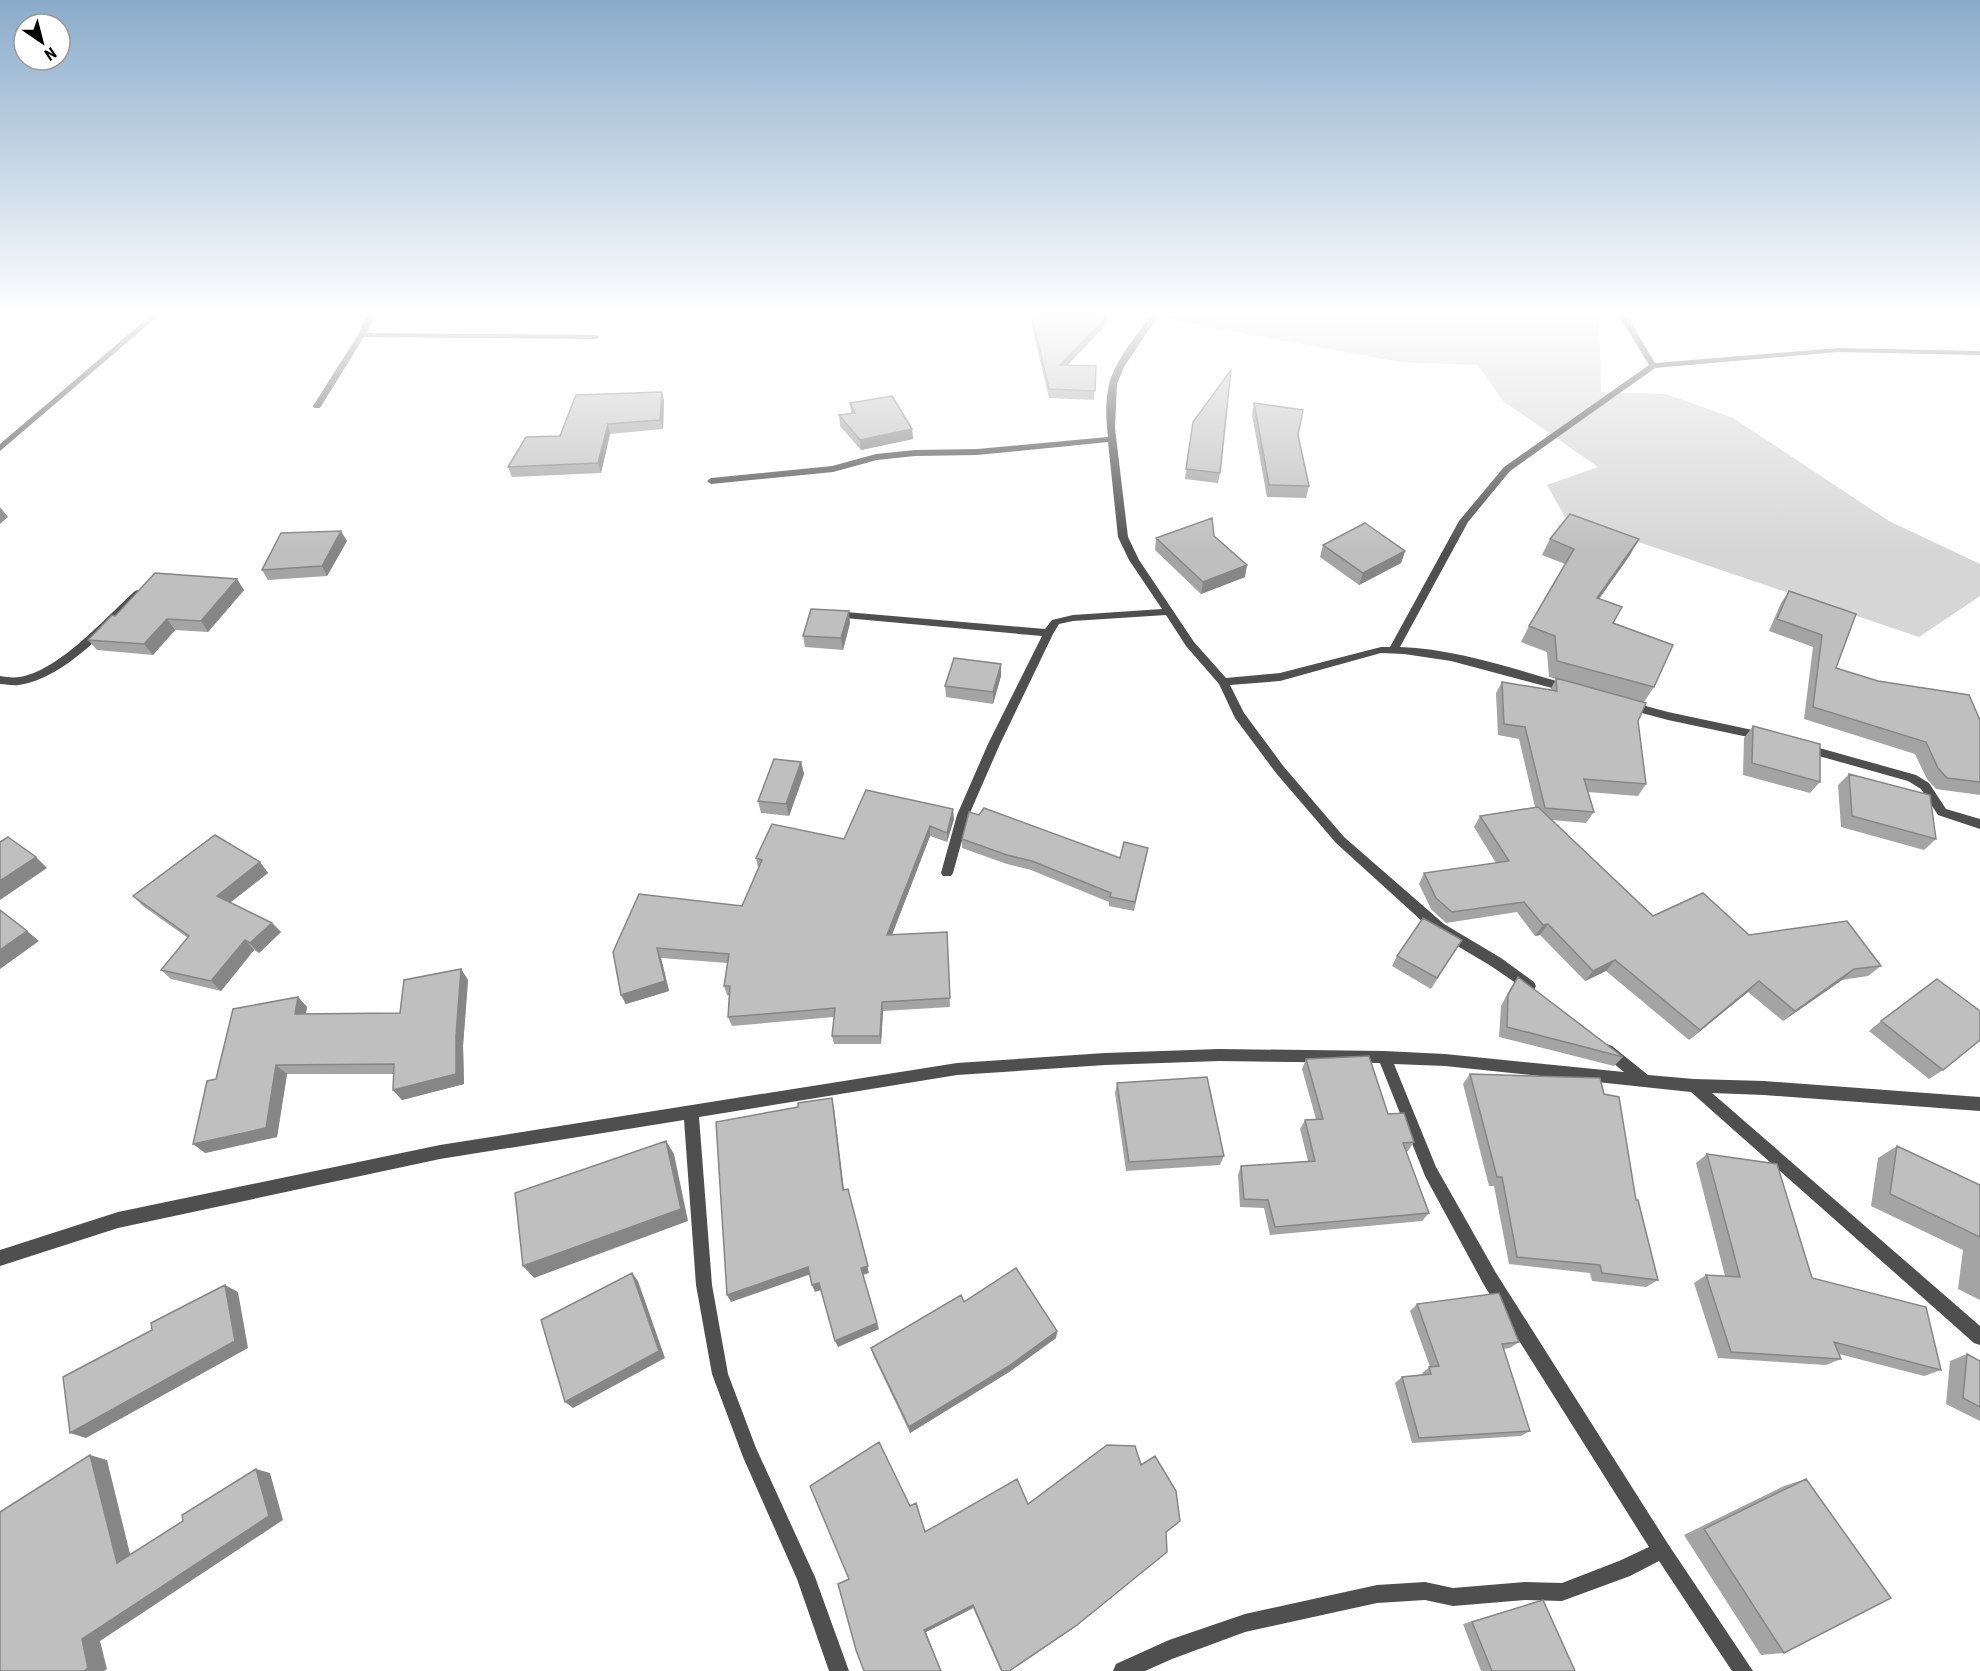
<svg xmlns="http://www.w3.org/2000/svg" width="1980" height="1671" font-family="'Roboto Condensed',sans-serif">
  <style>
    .green { fill: #d6d6d6 }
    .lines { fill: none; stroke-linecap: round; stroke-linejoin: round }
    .street { fill: #4f4f4f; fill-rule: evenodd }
    .wall { fill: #a4a4a4 }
    .shaded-wall { fill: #868686 }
    .building { fill: #bfbfbf; stroke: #868686; stroke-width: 1.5 }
  </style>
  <rect width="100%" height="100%" fill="#fff"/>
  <!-- green -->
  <path class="green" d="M1168,316H1599L1601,392L1666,394L1733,418L1889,521L1980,564V596L1919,637L1565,517L1547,485L1598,467L1503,401L1478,365L1399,362L1166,319Z"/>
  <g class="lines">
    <!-- street -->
    <path class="street" d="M150,316H158L0,451V444Z
      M366,316H374L367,333L596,335L600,337L596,339L364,337L320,408H314L313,406L358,335Z
      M1150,316H1158L1124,367L1117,384L1115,428L1128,537L1139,560L1194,642L1226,678L1280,673L1381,647H1390L1459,521L1504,467L1649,365L1619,316H1627L1655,363L1838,348L1980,351V355L1838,352L1655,368L1510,471L1468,522L1400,647C1458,649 1516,670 1571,685L1572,688L1571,691L1567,692L1451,661L1404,654L1381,653L1280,681L1230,685L1244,713L1284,767L1344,837L1444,924L1501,958L1534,982L1536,986L1534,990L1529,992L1491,966L1434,932L1336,843L1276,773L1235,718L1219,684L1186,646L1166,615L1073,621L1059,624L1053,634L1000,744L969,815L953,873L951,876H943L941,873L957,815L988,744L1042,636L834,617L829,614L834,611L1045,629L1052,620L1073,615L1162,609L1129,560L1118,537L1108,442L977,455L915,456L877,460L833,472L711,484L707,481L711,478L832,466L876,454L915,450L977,449L1108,437C1106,420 1105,401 1109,385C1115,360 1136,337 1150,316Z
      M138,590L141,591V595C109,627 66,678 19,685C13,686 6,684 0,684V676C6,677 13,678 19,677C58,672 106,617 135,591Z
      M1627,701L1668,712L1762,732L1768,736L1762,740L1668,720L1623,708L1622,705L1623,702Z
      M1805,744L1916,775L1929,783L1946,809L1980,819V829L1938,815L1921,789L1908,781L1801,751L1799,748L1801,745Z
      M1607,1044L1612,1046L1648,1075L1694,1079L1764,1081L1980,1097V1111L1764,1095L1712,1093L1980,1326V1345L1974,1343L1691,1092L1445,1066L1394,1064L1436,1167L1496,1273L1668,1544L1753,1671H1732L1659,1561L1630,1576L1562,1601L1525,1600L1453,1606L1425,1600L1377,1603L1245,1632L1172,1659L1145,1671H1113L1116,1664L1169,1640L1245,1614L1377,1585L1425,1582L1453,1588L1525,1582L1562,1583L1619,1561L1649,1547L1484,1285L1425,1176L1380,1063L1219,1061L1105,1065L957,1075L699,1117L712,1285L728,1374L756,1448L815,1577L849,1671H829L797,1579L743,1457L712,1374L696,1285L684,1120L440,1159L118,1228L0,1266V1250L118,1212L440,1145L957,1063L1105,1053L1219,1049L1384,1051L1445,1054L1624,1072L1602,1054L1600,1050L1602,1046Z"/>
  </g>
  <!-- wall -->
  <path class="wall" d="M1031,316H1099L1106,318L1105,326L1067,365L1096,366L1094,400L1049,398L1031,322Z
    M662,392L664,401L663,429L610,434L601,473L512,477L508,467L560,436Z
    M850,403L912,429L913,439L861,450L840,426L839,415L851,413Z
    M1254,403L1309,486L1306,498L1267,497L1252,415Z
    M1193,422L1220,473L1218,483L1185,479Z
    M1214,536L1245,577L1201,594L1155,550L1156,538Z
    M1550,539L1630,555L1599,599L1654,687L1644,702L1638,721L1646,784L1638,796L1588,792L1594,812L1586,823L1552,820L1653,916L1749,935L1881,966L1868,976L1842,980L1783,1021L1748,992L1689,1040L1606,971L1585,981L1540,935L1535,936L1517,912L1446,923L1431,909L1419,884L1424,873L1496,863L1474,827L1480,816L1535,807L1519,739L1498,735L1496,693L1502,682L1550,690L1556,679L1549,677L1547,652L1521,642L1529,626L1565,564L1542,555Z
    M347,541L327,576L268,580L262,570Z
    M1323,545L1405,551L1401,563L1359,585L1320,557Z
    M244,590L208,632L175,630L153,655L97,650L88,640L115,616Z
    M1789,591L1856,614L1836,668L1980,720V795L1936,789L1927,779L1915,754L1804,719L1813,647L1769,631L1781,603Z
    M850,623L843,650L805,647L803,636Z
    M1001,664V676L993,704L946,697L945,686Z
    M1753,726L1820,782L1810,793L1743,775L1744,738Z
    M801,762L804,774L789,816L761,813L758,801Z
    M1849,774L1936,839L1924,850L1841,827L1838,785Z
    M954,819L947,842L930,836L892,935L947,932L950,1007L883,1011L881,1044H834L832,1036L834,1017L732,1026L728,1017L729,995H727L724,986L728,963L661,958L669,991L626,1004L621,995L613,952L742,906L758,868L756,858L844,839Z
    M962,839L1120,858L1148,848L1134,911L1109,906V902L1031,870L1007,864L962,848Z
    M260,862L268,873L230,902L272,923L281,932L259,953L254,950L221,991L171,979L161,970L188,938L143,906L133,896Z
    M1455,951L1431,989L1392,966L1397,956Z
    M461,969L468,980L463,1046L464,1084L402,1100L393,1090V1074H287L277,1137L205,1153L216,1079L298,997L307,1007L306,1014L400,1013Z
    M1518,977L1623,1057L1614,1066L1499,1037L1501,1006L1511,987Z
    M1881,1021L1943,1070L1929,1079L1869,1031Z
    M1306,1059L1388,1114L1414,1142L1408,1151H1406L1429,1213L1422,1221L1270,1235L1264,1208L1240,1207L1238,1175L1241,1166L1308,1161L1300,1129L1305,1120L1316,1119L1302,1069Z
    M1470,1074L1636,1200L1658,1280L1646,1287L1592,1281L1590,1273L1509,1264L1494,1186H1489L1463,1084Z
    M1117,1083L1224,1156L1220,1165L1126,1171L1115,1093Z
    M1897,1146L1980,1185V1300L1958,1289L1963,1250L1871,1206L1878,1158Z
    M1707,1154L1812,1278L1941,1370L1924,1376L1839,1354L1841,1359L1826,1365L1718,1358L1694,1283L1706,1275L1725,1276L1696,1163Z
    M964,1302L1057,1331L1056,1338L1009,1372L910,1433L873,1355L871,1348Z
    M1417,1304L1519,1342L1510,1348L1503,1349L1530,1431L1521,1436L1412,1443L1395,1383L1402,1377L1423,1375L1422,1373L1430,1367L1410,1311Z
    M1967,1354L1980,1361V1421L1946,1404L1950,1361Z
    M1141,1465L1180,1521L1166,1533L1167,1552L1075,1627L1010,1671H1001L973,1608L926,1632L910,1506L925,1532L1028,1504Z
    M1806,1479L1784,1653L1761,1655L1684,1535L1784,1486Z
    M1543,1600L1575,1671H1481L1463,1624Z"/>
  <!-- shaded-wall -->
  <path class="shaded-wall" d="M1106,318L1105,326L1059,374L1060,365Z
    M662,392L664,401L663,429L660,420Z
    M608,424L610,434L601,473L598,463Z
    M912,429L913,439L861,450L860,440Z
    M0,507L8,517L0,524Z
    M341,531L347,541L327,576L322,566Z
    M1639,539L1630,555L1588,614L1597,598Z
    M1405,551L1401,563L1359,585L1363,573Z
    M1247,565L1245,577L1201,594L1203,582Z
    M237,579L244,590L208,632L201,621Z
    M849,611L850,623L843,650L841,638Z
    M167,619L175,630L153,655L144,644Z
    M1001,664V676L993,704V692Z
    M801,762L804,774L789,816L786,804Z
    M953,809L954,819L947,842V833Z
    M930,826V836L888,945L887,935Z
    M36,857L47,868L0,900V881Z
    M260,862L268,873L226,906L217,896Z
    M272,923L281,932L259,953L250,943Z
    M1548,924L1540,935L1535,936L1543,925Z
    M27,931L39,941L0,969V950Z
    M245,940L254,950L221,991L211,981Z
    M657,948L661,958L669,991L626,1004L621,995Z
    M1615,960L1606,971L1585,981L1593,971Z
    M461,969L468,980L463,1046L464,1084L402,1100L393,1090L456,1036Z
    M1854,969L1842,980L1783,1021L1795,1011Z
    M1759,981L1748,992L1689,1040L1700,1030Z
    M298,997L307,1007L304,1024L295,1014Z
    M882,1002L883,1011L881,1044L880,1036Z
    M276,1065L287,1074L277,1137L205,1153L193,1144Z
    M832,1098L834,1107L845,1198L843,1190Z
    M666,1141L674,1154L688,1221L534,1278L523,1266Z
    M850,1197L869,1273L863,1275L861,1268Z
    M808,1267L811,1274L731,1302L727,1295Z
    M632,1273L638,1281L665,1358L573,1408L565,1402Z
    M819,1283L821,1290L815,1292L812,1285Z
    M225,1285L238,1292L248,1348L86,1438L70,1433Z
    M877,1323L879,1329L838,1347L835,1341Z
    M1057,1331L1056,1338L1009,1372L910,1433L909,1427Z
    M90,1455L107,1460L133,1566L117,1563Z
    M256,1469L270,1473L283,1520L100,1641L107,1669L104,1671H84L82,1639Z
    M1167,1552L1075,1627L1010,1671H1009Z
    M973,1605V1608L926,1632L941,1671L924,1630Z"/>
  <!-- building -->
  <path class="building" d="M1032,316H1099L1106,318L1060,365L1096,366L1095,391L1049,389Z
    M1231,370L1220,473L1186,469L1193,422Z
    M662,392L660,420L608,424L598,463L508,467L526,437L560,436L576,395Z
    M892,396L912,429L860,440L839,415L855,413L850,403Z
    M1254,403L1303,410L1298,435L1309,486L1269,485Z
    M1570,514L1639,539L1597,598L1622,607L1613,623L1673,645L1654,687L1557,661L1555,636L1529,626L1574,549L1550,539Z
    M1212,518L1214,536L1247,565L1203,582L1156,538Z
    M1365,523L1405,551L1363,573L1323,545Z
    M341,531L322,566L262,570L281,533Z
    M155,573L237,579L201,621L167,619L144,644L88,640L112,615L115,616Z
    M1789,591L1856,614L1836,668L1878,681L1969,695L1980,720V782L1947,778L1938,768L1926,742L1813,707L1822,635L1777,619Z
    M811,609L849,611L841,638L803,636Z
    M954,658L1001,664L993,692L945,686Z
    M1556,678L1646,703L1638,721L1646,784L1584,779L1594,812L1545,808L1525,727L1504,724L1502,682L1557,691Z
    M1753,726L1820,744V782L1752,763Z
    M774,759L801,762L786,804L758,801Z
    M1849,774L1930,795L1936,839L1852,816Z
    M866,790L953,809L947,833L930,826L887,935L947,932L950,998L882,1002L880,1036H832L835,1008L728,1017L730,986H724L729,954L657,948L665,981L621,995L613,952L639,894L742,906L762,860L756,858L772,824L844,839Z
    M1538,807L1653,916L1703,893L1749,935L1847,921L1881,966L1854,969L1795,1011L1759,981L1700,1030L1615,960L1593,971L1548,924L1543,925L1524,902L1452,912L1436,898L1424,873L1509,861L1480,816Z
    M984,808L1120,858L1124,842L1148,848L1135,902L1110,897L1111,893L1032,861L1007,855L962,839L969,812L979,815Z
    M215,835L260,862L217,896L272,923L250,943L245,940L211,981L161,970L189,936L133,896Z
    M8,837L36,857L0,881V842Z
    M0,910L27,931L0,950Z
    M1423,918L1462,940L1437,978L1397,956Z
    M461,969L456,1036V1074L393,1090L394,1064L276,1065L266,1128L193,1144L207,1081L216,1079L233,1009L298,997L295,1014L400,1013L404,980Z
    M1518,977L1623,1057L1507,1027L1508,995Z
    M1937,979L1980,1011V1040L1943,1070L1881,1021Z
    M1369,1056L1388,1114L1404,1113L1414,1142L1403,1143L1429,1213L1275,1227L1268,1200L1244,1199L1241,1166L1315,1161L1305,1120L1323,1119L1306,1059Z
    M1470,1074L1600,1078L1604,1094L1619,1097L1636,1200H1638L1658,1280L1602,1273L1600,1265L1517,1257L1502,1177H1497Z
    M1207,1077L1224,1156L1129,1162L1117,1083Z
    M832,1098L843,1190L848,1189L868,1266L861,1268L877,1323L835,1341L819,1283L812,1285L808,1267L727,1295L716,1122L798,1107V1103Z
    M666,1141L681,1209L523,1266L515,1193Z
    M1897,1146L1980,1185V1237L1890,1194Z
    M1707,1154L1777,1164L1812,1278L1926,1307L1941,1370L1834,1342L1841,1359L1731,1352L1706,1275L1740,1277Z
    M1016,1268L1057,1331L1009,1366L909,1427L871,1348L961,1295L964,1302Z
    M632,1273L659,1351L565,1402L541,1320Z
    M225,1285L235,1341L70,1433L63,1377L152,1330L151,1323Z
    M1499,1293L1519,1342L1502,1344L1530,1431L1419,1438L1402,1377L1431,1374L1429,1367L1439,1366L1417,1304Z
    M1967,1354L1980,1361V1407L1963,1398Z
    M879,1442L910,1506L916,1503L925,1532L1017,1479L1028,1504L1107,1445L1135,1446L1141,1465L1155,1456L1176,1491L1180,1521L1166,1532L1167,1552L1077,1625L1009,1671H1002L973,1605L924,1630L941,1671H864L856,1650L838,1584L849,1579L810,1486Z
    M90,1455L117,1563L183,1521L182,1515L256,1469L269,1516L82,1639L88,1668L84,1671H0V1512Z
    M1806,1479L1891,1598L1784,1653L1704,1529Z
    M1543,1600L1575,1671H1492L1472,1622Z"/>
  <!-- sky -->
  <linearGradient id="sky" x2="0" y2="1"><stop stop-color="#8aabca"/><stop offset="0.57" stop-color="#fff"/><stop offset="1" stop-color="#fff" stop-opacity="0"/></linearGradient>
  <rect width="1980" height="550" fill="url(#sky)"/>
  <!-- north arrow -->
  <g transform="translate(42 42) rotate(145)"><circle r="28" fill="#ffffff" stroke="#999999" stroke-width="1.5"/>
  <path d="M0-4.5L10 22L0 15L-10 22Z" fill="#000000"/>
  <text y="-9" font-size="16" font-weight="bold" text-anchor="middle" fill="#000000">N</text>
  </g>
</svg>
